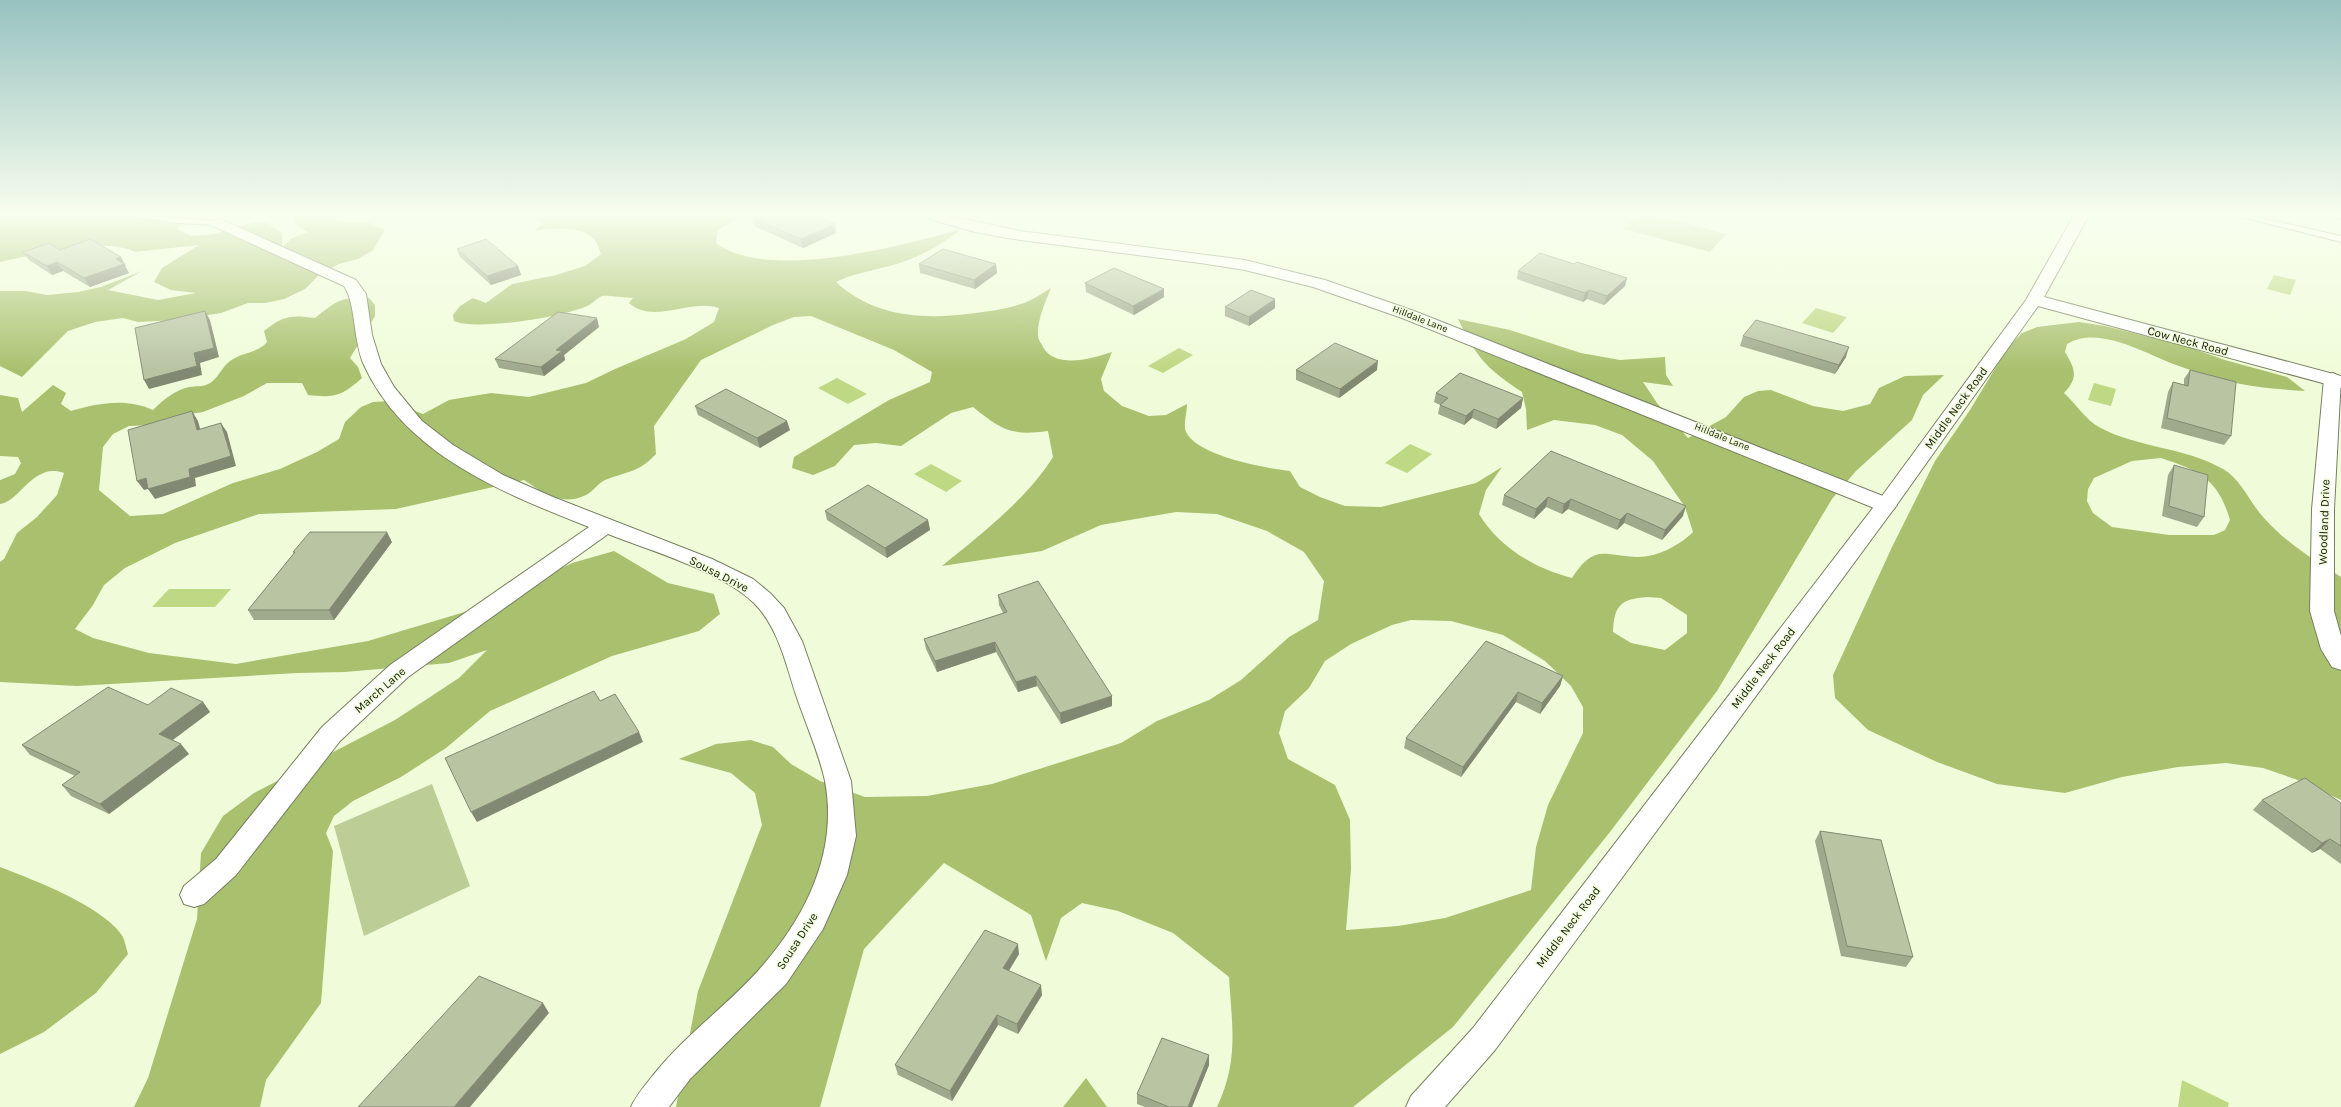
<svg xmlns="http://www.w3.org/2000/svg" width="2341" height="1107" font-family="Karla,sans-serif">
  <style>
    .green { fill: #bcce95 }
    .forest { fill: #a9c16e; fill-rule: evenodd }
    .water { fill: #bfd884 }
    .lines { fill: none; stroke-linecap: round; stroke-linejoin: round }
    .lane-casing { stroke: #768061; stroke-width: 2 }
    .street-casing { stroke: #768061; stroke-width: 2 }
    .secondary-casing { stroke: #768061; stroke-width: 2 }
    .lane { fill: #fff; fill-rule: evenodd }
    .street { fill: #fff; fill-rule: evenodd }
    .secondary { fill: #fff; fill-rule: evenodd }
    .wall { fill: #9fa98c }
    .shaded-wall { fill: #828972 }
    .building { fill: #b9c4a3; stroke: #828972 }
    .labels { text-anchor: middle; dominant-baseline: central; stroke-width: 3; stroke-linejoin: round; paint-order: stroke }
    .far-street-label { font-size: 10px; fill: #171b0e; stroke: #f0fcd9 }
    .street-label { font-size: 12px; fill: #171b0e; stroke: #f0fcd9 }
  </style>
  <rect width="100%" height="100%" fill="#f0fcd9"/>
  <!-- green -->
  <path class="green" d="M1638,215H1653L1726,234L1710,252L1624,229Z
    M432,784L470,886L364,936L334,826Z"/>
  <!-- forest -->
  <path class="forest" d="M0,215H188L177,229L191,236L214,234L254,222L268,223L282,233V247L292,238L308,232L299,227L293,219L298,215H329L339,222H368L385,230L373,250L358,259L339,264L319,275L305,289L284,299L265,303H248L221,313L177,320L138,322L123,318L95,322L68,331L22,377L0,366V291H25L48,295L78,292L101,287L142,271L108,290L158,300L196,293L171,290L154,282L162,268L199,245L135,252C104,236 34,255 0,262Z
    M532,215H744L718,230L716,243C767,282 902,246 961,229C941,246 914,260 889,266C871,271 852,274 836,282C875,318 926,320 976,313C991,311 1007,309 1021,304C1031,301 1041,294 1051,288C1045,303 1037,320 1038,336C1038,340 1042,344 1043,347C1056,370 1093,358 1112,352L1101,379L1104,391L1122,406L1149,416L1166,415L1187,404C1187,412 1183,425 1186,432C1198,456 1264,468 1290,471L1300,487L1320,497L1345,506L1381,507L1476,483L1502,467L1486,490L1479,514C1499,547 1535,569 1572,578C1595,543 1604,556 1638,557C1658,557 1680,545 1693,532L1685,507L1653,461L1622,435L1595,425L1554,420L1527,430L1526,409L1522,392C1486,368 1477,358 1458,319L1510,330L1581,353L1620,360L1665,357L1666,375L1673,386L1643,382L1657,403L1688,438L1726,417L1744,397L1758,391L1771,390L1813,406L1843,411L1870,404L1879,388L1905,376L1944,375L1923,395L1912,420L1856,471L1832,499L1717,691L1610,832L1453,1027L1353,1107H1217C1239,1060 1232,1027 1229,977L1173,933L1118,911L1082,903L1061,918L1046,961L1031,915L944,863L864,949L820,1107H676L698,991L762,825L755,793L731,773L679,759L716,744L751,740L773,747L791,764L820,781L865,797L927,796L992,784L1121,743L1157,721L1209,700L1241,680L1289,637L1318,620L1324,581L1304,552L1267,531L1217,514L1176,512L1101,525L1042,551L942,566C981,534 1026,500 1053,457L1048,431C1010,436 1002,430 973,407L951,413L901,446L876,443L854,445L835,466L813,475L792,468L794,457L889,400L930,382L932,372L894,350L811,316L794,317L773,325L701,360L654,426L656,454C638,473 628,471 605,480C598,483 593,492 586,495C562,507 543,493 524,480L396,509L259,514L175,543L125,568L104,585L93,605L75,629L93,638L149,653L236,664L368,641L478,608L572,563L614,551L668,583L714,594L720,614L699,631L612,656L490,711L446,748L401,777L353,801L334,816L326,833L333,851L321,1003L266,1080L260,1107H134L148,1078L197,919L201,853L223,816L254,793L395,720L459,678L487,650L449,663L345,672L297,673L77,686L0,682V562L4,559L17,533L37,517L57,495L64,473C33,462 20,502 0,504V480L15,474L21,463L18,457L0,456V395L18,398L22,412L53,385L66,393L61,404L71,411C99,403 126,398 153,410C163,400 175,390 189,387C196,386 204,387 210,383C221,376 222,364 235,358C246,352 259,352 267,342L264,331C284,315 291,315 315,318C337,301 340,297 369,298L375,305V316L350,358L358,367L362,378C342,396 335,398 308,395L302,383H267L244,396L203,412L177,416L154,425L129,426L113,434L103,447L99,490L130,516L163,514L233,483L280,469L317,452L339,439L345,422L361,407L373,402L389,401L423,414L449,400L491,393L529,397L586,383L615,369L686,339L714,322L719,308C691,298 653,325 629,303L633,298C626,298 606,295 602,296C597,298 592,304 587,306C564,317 476,331 454,321L453,315L460,306L473,298L486,303L512,284L556,275L585,266L601,254C599,249 597,242 594,239C580,225 554,229 536,230L543,223ZM1647,597L1661,598L1687,615V633L1665,650L1631,643L1613,632C1614,605 1621,599 1647,597ZM1411,620L1451,621L1503,635L1545,661L1571,686L1583,707V733L1548,805L1536,847L1531,890L1445,918L1398,926L1346,930L1351,869L1350,820L1335,785L1288,759L1279,733L1285,711L1309,688L1325,661L1351,644L1392,625Z
    M2079,322L2105,326L2186,346L2225,360L2287,377L2305,391C2275,389 2246,387 2217,378C2205,375 2192,371 2179,366C2147,355 2100,324 2067,344L2065,352C2075,369 2079,377 2064,393C2075,403 2086,420 2099,427C2137,448 2185,447 2223,469C2241,479 2250,503 2264,518C2285,542 2314,560 2341,577V800L2295,779L2263,768L2226,763L2178,767L2122,777L2065,793L1997,784L1937,762L1868,730L1835,698L1833,675L1892,547L1935,461L1970,410L2008,347L2022,333L2037,327ZM2161,458C2200,471 2218,479 2230,520L2225,530L2214,535H2169L2112,527L2093,513L2087,501L2088,489L2094,478L2132,461Z
    M0,867C34,880 100,905 121,934C125,939 126,948 128,954L96,993L44,1032L0,1054Z
    M1086,1078L1107,1107H1063Z"/>
  <!-- water -->
  <path class="water" d="M2274,275L2296,280L2290,295L2267,289Z
    M1816,308L1846,317H1847L1833,333L1802,323Z
    M1179,348L1193,355L1163,373L1148,366Z
    M837,378L867,394L848,404L818,388Z
    M2094,383L2116,389L2111,406L2088,400Z
    M1410,444L1432,454L1407,473L1385,463Z
    M931,464L962,481L946,492L914,474Z
    M169,589H231L215,607H152Z
    M2182,1080L2229,1103L2228,1107H2178Z"/>
  <g class="lines">
    <defs>
      <path id="lane" d="M133,215L218,221L222,223L218,225L176,223L137,217Z
        M2234,215H2248L2341,236V242Z
        M2331,215H2341V219Z"/>
      <path id="street" d="M923,215H947L1020,231L1245,260L1325,280L1414,311L1893,500L1897,505L1893,510L1886,511L1879,510L1402,318L1313,287L1245,270L1200,263L1020,240L975,232L926,218Z
        M218,218L356,280L366,294L372,335L381,364L394,387L422,421L453,445L503,475L553,497L712,559L753,579L770,593L784,608L802,641L851,781L856,836L847,875L823,929L786,984L690,1079L669,1107H631C637,1094 646,1084 655,1073C687,1033 731,1003 764,964C808,913 838,849 825,781C819,753 805,722 796,695C786,664 778,627 754,603C721,571 651,551 608,534L408,677L340,741L236,875L204,904L194,907L184,904L180,895L184,886L216,859L322,727L390,665L589,527C503,493 405,455 364,365C353,342 356,303 344,286L213,226L210,223Z
        M2333,373L2341,377L2334,509V611L2341,636V670L2332,667L2321,649L2310,611L2312,509L2324,379L2326,375Z"/>
      <path id="secondary" d="M2074,215H2089L2044,297L2341,376V388L2038,306L1893,510L1495,1050L1445,1107H1406L1411,1096L1473,1028L1879,500L2026,300Z"/>
    </defs>
    <!-- lane casing -->
    <use href="#lane" class="lane-casing"/>
    <!-- street casing -->
    <use href="#street" class="street-casing"/>
    <!-- secondary casing -->
    <use href="#secondary" class="secondary-casing"/>
    <!-- lane -->
    <use href="#lane" class="lane"/>
    <!-- street -->
    <use href="#street" class="street"/>
    <!-- secondary -->
    <use href="#secondary" class="secondary"/>
  </g>
  <!-- wall -->
  <path class="wall" d="M752,218L835,224L836,233L803,248L754,226Z
    M457,249L518,266L521,275L491,285L460,257Z
    M60,250L126,266H125L129,273L90,287L63,271L52,275L29,260L23,252Z
    M919,264H996L997,273L975,289L920,273Z
    M1574,264L1627,278L1625,286L1604,305L1587,299L1583,302L1517,279L1518,271Z
    M1085,283L1164,289V297L1134,315L1086,292Z
    M1225,307L1275,308L1249,326L1225,316Z
    M599,327L564,355L565,360L544,376L499,368L495,359Z
    M1743,336L1846,357L1835,374L1740,346Z
    M1296,370H1377L1339,398L1296,380Z
    M2190,370L2231,436L2224,445L2161,428L2168,392L2173,382L2184,385V379Z
    M1436,393L1523,398L1521,408L1496,429L1472,418L1464,425L1438,414L1440,405L1434,402Z
    M695,406L790,430L760,448L698,415Z
    M1551,451L1683,516L1662,540L1624,523L1617,530L1568,509L1562,514L1546,507L1534,519L1502,505L1504,495Z
    M2174,465L2204,517L2197,527L2162,516L2168,475Z
    M825,511L928,520L930,530L887,558L827,520Z
    M392,542L334,620H254L248,610L294,553L293,552Z
    M998,595L1112,696V706L1061,724L1037,686L1018,692L996,652L937,672L926,649L924,639L1003,613L999,605Z
    M1486,641L1563,676L1560,686L1540,714L1516,702L1461,777L1404,748L1406,738Z
    M203,702L210,712L173,740L189,754L109,814L71,796L62,785L75,776L30,755L22,745L148,705Z
    M2262,800L2341,803V864L2320,849L2312,853L2253,810Z
    M1820,831L1913,957L1906,967L1841,956L1815,841Z
    M1019,954L1009,971L1042,995L1018,1034L998,1025L952,1101L898,1075L895,1065Z
    M1209,1055V1065L1192,1107H1145L1137,1104V1094Z"/>
  <!-- shaded-wall -->
  <path class="shaded-wall" d="M835,224L836,233L803,248L801,239Z
    M121,257L126,266H125L129,273L90,287L84,278L116,259Z
    M57,262L63,271L52,275L47,266Z
    M996,264L997,273L975,289L974,280Z
    M518,266L521,275L491,285L487,276Z
    M1627,278L1625,286L1604,305L1607,296Z
    M1164,289V297L1134,315L1133,306Z
    M1589,290L1587,299L1583,302L1585,293Z
    M1275,299V308L1249,326V317Z
    M205,311L210,320L219,357L200,363L202,375L149,389L144,380L194,353Z
    M597,318L599,327L564,355L565,360L544,376L541,367L556,350Z
    M1849,347L1846,357L1835,374L1839,365Z
    M1378,361L1377,370L1339,398L1340,389Z
    M1523,398L1521,408L1496,429L1498,419Z
    M1474,409L1472,418L1464,425L1466,416Z
    M192,411L198,421L203,439L197,430Z
    M787,421L790,430L760,448L757,438Z
    M221,423L227,432L236,466L195,478L196,486L155,499L148,489L189,469Z
    M146,478L152,488L144,490L137,481Z
    M1548,497L1546,507L1534,519L1536,509Z
    M1571,499L1568,509L1562,514L1564,504Z
    M1686,506L1683,516L1662,540L1665,530Z
    M1627,513L1624,523L1617,530L1620,520Z
    M928,520L930,530L887,558L885,548Z
    M387,532L392,542L334,620L329,610Z
    M995,642L996,652L937,672L935,661Z
    M1036,676L1037,686L1018,692L1016,682Z
    M1563,676L1560,686L1540,714L1542,703Z
    M1518,692L1516,702L1461,777L1463,767Z
    M1112,696V706L1061,724L1060,713Z
    M203,702L210,712L167,744L159,734Z
    M639,732L643,742L477,822L471,812Z
    M181,744L189,754L109,814L100,804Z
    M2330,839L2320,849L2312,853L2322,843Z
    M1018,944L1019,954L1004,978L1003,968Z
    M1041,985L1042,995L1018,1034L1017,1024Z
    M543,1003L549,1013L470,1107H454Z
    M997,1015L998,1025L952,1101L950,1091Z
    M1209,1055V1065L1192,1107H1188Z"/>
  <!-- building -->
  <path class="building" d="M759,215H812L835,224L801,239L752,218Z
    M90,239L121,257L116,259L124,264L84,278L57,262L47,266L23,252L49,243L60,250Z
    M486,239L518,266L487,276L457,249Z
    M943,249L996,264L974,280L919,264Z
    M1540,253L1574,264L1577,262L1627,278L1607,296L1589,290L1585,293L1518,271Z
    M1114,268L1164,289L1133,306L1085,283Z
    M1251,290L1275,299L1249,317L1225,307Z
    M205,311L214,348L194,353L197,366L144,380L135,328Z
    M558,312L597,318L556,350L562,351L541,367L495,359Z
    M1756,320L1849,347L1839,365L1743,336Z
    M1335,343L1378,361L1340,389L1296,370Z
    M2190,370L2236,382L2231,436L2167,418L2173,382L2188,386Z
    M1460,373L1523,398L1498,419L1474,409L1466,416L1440,405L1448,398L1436,393Z
    M726,389L787,421L757,438L695,406Z
    M192,411L197,430L221,423L231,456L189,469L190,477L148,489L146,478L137,481L128,430Z
    M1551,451L1686,506L1665,530L1627,513L1620,520L1571,499L1564,504L1548,497L1536,509L1504,495Z
    M2174,465L2208,475L2204,517L2169,506Z
    M868,485L928,520L885,548L825,511Z
    M310,532H387L329,610H248L295,552H293Z
    M1038,581L1112,696L1060,713L1036,676L1016,682L995,642L935,661L924,639L1007,612L998,595Z
    M1486,641L1563,676L1542,703L1518,692L1463,767L1406,738Z
    M108,687L148,705L171,688L203,702L159,734L181,744L100,804L62,785L80,772L22,745Z
    M594,691L600,701L615,694L639,732L471,812L445,758Z
    M2305,778L2341,803V846L2330,839L2322,843L2262,800Z
    M1820,831L1881,840L1913,957L1847,946Z
    M985,930L1018,944L1003,968L1041,985L1017,1024L997,1015L950,1091L895,1065Z
    M479,976L543,1003L454,1107H358Z
    M1162,1038L1209,1055L1188,1107H1169L1137,1094Z"/>
  <!-- sky -->
  <linearGradient id="sky" x2="0" y2="1"><stop stop-color="#97c2c0"/><stop offset="0.58" stop-color="#f8feee"/><stop offset="1" stop-color="#f8feee" stop-opacity="0"/></linearGradient>
  <rect width="2341" height="370" fill="url(#sky)"/>
  <g class="labels">
    <!-- far-street labels -->
    <g class="far-street-label">
      <text transform="translate(1420 319) rotate(21)">Hilldale Lane</text>
      <text transform="translate(1722 437) rotate(22)">Hilldale Lane</text>
    </g>
    <!-- street labels -->
    <g class="street-label">
      <text transform="translate(2188 341) rotate(15)">Cow Neck Road</text>
      <text transform="translate(1956 408) rotate(-54)">Middle Neck Road</text>
      <text transform="translate(2324 522) rotate(-88)">Woodland Drive</text>
      <text transform="translate(719 574) rotate(27)">Sousa Drive</text>
      <text transform="translate(1763 668) rotate(-53)">Middle Neck Road</text>
      <text transform="translate(380 690) rotate(-41)">March Lane</text>
      <text transform="translate(1568 927) rotate(-53)">Middle Neck Road</text>
      <text transform="translate(797 941) rotate(-57)">Sousa Drive</text>
    </g>
  </g>
</svg>
